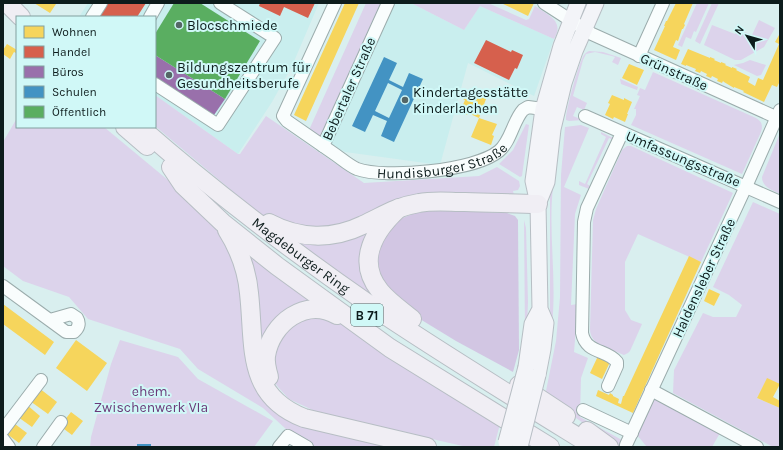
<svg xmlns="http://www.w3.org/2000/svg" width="783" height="450" font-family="Karla,sans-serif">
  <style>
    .built { fill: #c9eeee }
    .green { fill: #dcd3eb }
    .forest { fill: #d2c6e3 }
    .homes { fill: #f6d55c }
    .shops { fill: #d6604d }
    .offices { fill: #9970ab }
    .schools { fill: #4393c3; fill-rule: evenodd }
    .public { fill: #5aae61 }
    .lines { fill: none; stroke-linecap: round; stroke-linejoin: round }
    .minor-casing { stroke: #9bacac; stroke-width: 14 }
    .major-casing { stroke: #b7bec4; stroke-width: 17 }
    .highway-casing { stroke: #b7bec4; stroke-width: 20 }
    .minor { stroke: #f9fdfd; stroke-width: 12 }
    .major { stroke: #f3f4f8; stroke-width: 15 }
    .highway { stroke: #f0eef4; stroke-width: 18 }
    .major-bridge-casing { stroke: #b7bec4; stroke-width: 17; stroke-linecap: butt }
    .major-bridge { stroke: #f3f4f8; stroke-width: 15 }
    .poi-dot { fill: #546666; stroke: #d0f8f7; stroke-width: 1.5 }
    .labels { text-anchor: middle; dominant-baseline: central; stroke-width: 4; stroke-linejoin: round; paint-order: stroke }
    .shield { fill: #d0f8f7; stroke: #485e5e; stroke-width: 1 }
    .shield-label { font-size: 13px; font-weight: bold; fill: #0d1c1c }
    .poi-label { font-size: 14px; fill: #0d1c1c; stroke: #d0f8f7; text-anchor: start }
    .street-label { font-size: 14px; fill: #0d1c1c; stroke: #d0f8f7 }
    .park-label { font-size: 14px; fill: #6b3a79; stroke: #d0f8f7 }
  </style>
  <rect width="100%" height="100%" fill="#d9efef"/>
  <!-- built -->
  <path class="built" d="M88,3H319L292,66L272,102L238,154L155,95V17H79Z
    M392,3H411L464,30L480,6L554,39L534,96L468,63L440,165L345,152L330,144Z"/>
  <!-- green -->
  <path class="green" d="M366,3H385L323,139L309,130Z
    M411,3H488L526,20L529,19L535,6C548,15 565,21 554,39L480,6L464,30Z
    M697,3H709L696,32L694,31L691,39L686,37L682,47L678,45Z
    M712,3H719L700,44L695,41Z
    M759,20L775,28L764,47L741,60H735L704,45L712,25L735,34L737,29L752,35Z
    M589,51L603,52L621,58L618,65L612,62L615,57L612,56L595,52L586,54L583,60L573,96L587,103L584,110L577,107L573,116L583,120L569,121L566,120C565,112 579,62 584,55C585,53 587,52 589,51Z
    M750,60L766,65L761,75L757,76L734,65L743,63Z
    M653,72L756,118C762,122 763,125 761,132L742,174L631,125L636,115V109H634L640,96L637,95L640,88L645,90Z
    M620,79L638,87L637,90L621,84Z
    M155,95L238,154H240L266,116L364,183L479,176L497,167L519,181L520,186L518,190L513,191L514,195L371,217L319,232L264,216L250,206L155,126Z
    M17,118V127H104L180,190L216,228L235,262L262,394L398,447H316L287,430L263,408L198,369L180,349L88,319L69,297L23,281L3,266V142Z
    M526,124L529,125L522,176L520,177L499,164L513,150Z
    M581,125L589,128L564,187L581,195L575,214L571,305L578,304L574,352L588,358L581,378L580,417L622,440L625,447H617L545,396L556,341L560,297L561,175L565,127Z
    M601,132L615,139L614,140L609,138L587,184L593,188L589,189L579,185V181L585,184L606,137L601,134Z
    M780,133V194C772,190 762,187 762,177Z
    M627,146H631L733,193L701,262L638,234L625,262V310L631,320L642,324L630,351L628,353L624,355C611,349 590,346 590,329L593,220L596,209L622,150Z
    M553,187C548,233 557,279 552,325H550V192Z
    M753,202L780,214V384L767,379L757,398L780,408V447H773L673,393L674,370L703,313L713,317H736L742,305L729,295L713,287Z
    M524,220L526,228L528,302L527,327L525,333Z
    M373,224L382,302L465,360L281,233Z
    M238,241L322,303L311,304L263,353Z
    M300,317H332L500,424L494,447H467L406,433L382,430L321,414L289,399L278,387L275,383L273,347Z
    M120,340L178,357L198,379L273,421L254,447H90L91,437L111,364Z
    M653,399H656L720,433L712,447H647L637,435Z"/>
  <!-- forest -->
  <path class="forest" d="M439,210L507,213L515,216L518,220L519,350L513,372L456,341L415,316L379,281L377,247L400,219L415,213Z"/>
  <!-- homes -->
  <path class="homes" d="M34,3H55L56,4L50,13Z
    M345,3H359L306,121L294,115Z
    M501,3H534L528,16Z
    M676,3H693L684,24L685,25L683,29H682L678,41L676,40L673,47L680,50L676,60L654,50L665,26H664L666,21H667Z
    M779,35L780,36V81L777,87L772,85L764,102L743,92L744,91L734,87V88L724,82L723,81L722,83L717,81L718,79L712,76L711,78L706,76L707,74L701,71L700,73L695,71L696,69L686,65V66L681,64L688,49L710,58V57L715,59L714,60L721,63V62L726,64L725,65L732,68V67L737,69L736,70L750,77L748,82L755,86L758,78L763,80L779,44L775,42Z
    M7,44L17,50L16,53L14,52L10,59L3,54V50Z
    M629,64L644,70L637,85L622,78Z
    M466,92L478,97L479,95L486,99L479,118L468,113L467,115L460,112L465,100L463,99Z
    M612,95L624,100V98L632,102L627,114H628L625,122L614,117L613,119L605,115L610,104L608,103Z
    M479,118L497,124L492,135L494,136L491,145L471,137Z
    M689,256L701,262L633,413L596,396L598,390L609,395L610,393L613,395V396L619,399L618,403L621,404L623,396H624Z
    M709,289L720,294L714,306L704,301Z
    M3,304L54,342L45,355L3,324Z
    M76,340L107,363L87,391L56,368Z
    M598,356L610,362L602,379L590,373Z
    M767,378L780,384L773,397L780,401V408L757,398Z
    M39,388L57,402L48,414L30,401Z
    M27,405L40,416L32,427L18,417Z
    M71,412L83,421L72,435L60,426Z
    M15,424L27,433L19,443L7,434Z"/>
  <!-- shops -->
  <path class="shops" d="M108,3H146L137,17H99Z
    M260,3H315L308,18L284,7L280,16L259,6Z
    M486,40L511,52L512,50L523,55L517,69L515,68L509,80L474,63Z"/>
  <!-- offices -->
  <path class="offices" d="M155,55L225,99L214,115L155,78Z"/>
  <!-- schools -->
  <path class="schools" d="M384,57L397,63L389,80L403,87L409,73L423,79L394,142L381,136L387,121L373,115L365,132L352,126ZM388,83L402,90L389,118L375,111Z
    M137,444H151V447H137Z"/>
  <!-- public -->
  <path class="public" d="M174,3H200L260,41L225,99L155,55V34Z"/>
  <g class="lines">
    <defs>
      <g id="minor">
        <path id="s1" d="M335,3L283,116L287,121C303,132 320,144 336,155C343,160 350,166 357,169C385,179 475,171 499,151C511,141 513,121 523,110L528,107L543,109"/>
        <path d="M544,3L592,34L780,119"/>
        <path d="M92,17L101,3"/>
        <path d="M150,17L158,3"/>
        <path d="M639,56L663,3"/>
        <path d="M155,84L218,125L275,38L220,3"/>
        <path d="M585,116L780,202"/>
        <path d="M323,146L388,3"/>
        <path d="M3,286L66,332H74C79,328 80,323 77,318L71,314L50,320"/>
        <path d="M608,386L617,366V362C607,349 586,354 582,333L584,222L587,208L622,133"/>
        <path d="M651,390L757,447"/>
        <path d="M583,410L632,433"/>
        <path d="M3,430L41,380"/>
        <path d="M3,439L9,447"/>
        <path d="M626,445L748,182L780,110"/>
        <path d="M43,447L61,422"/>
        <path d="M279,447L288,436L307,447"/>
      </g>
      <path id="major" d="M538,204L547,182L553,129L564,83L575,51L596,3
        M526,367L532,324L540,309
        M538,375L543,349L546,323L540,309L538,204L533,181L543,109L561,46L578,3"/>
      <g id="highway">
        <path d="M7,3L21,17"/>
        <path d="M125,127L147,146"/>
        <path id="s2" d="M140,127C212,190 288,248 367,303C441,353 518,400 594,447"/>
        <path d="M171,167L183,185L223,223L277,266L390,348L550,447"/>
        <path d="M399,208C375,230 355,260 380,291C389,302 401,310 412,319"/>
        <path d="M269,223C299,239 332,240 363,225C383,216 395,207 419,203C434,200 449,202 465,202C489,203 513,203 538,204"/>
        <path d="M227,230C239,249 247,271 249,293C255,346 245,395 304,418L427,447"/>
        <path d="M269,377C267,370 265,363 266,356C271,323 306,297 337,315"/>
        <path d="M519,385L566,416"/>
        <path d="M587,431L609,447"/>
      </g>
    </defs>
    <!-- minor casing -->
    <use href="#minor" class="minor-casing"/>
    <!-- major casing -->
    <use href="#major" class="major-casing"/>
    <!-- highway casing -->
    <use href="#highway" class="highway-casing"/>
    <!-- minor -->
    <use href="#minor" class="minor"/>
    <!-- major -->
    <use href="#major" class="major"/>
    <!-- highway -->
    <use href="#highway" class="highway"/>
    <defs>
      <path id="major-bridge" d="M506,442L526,367
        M520,447L538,375"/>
    </defs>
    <!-- major-bridge casing -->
    <use href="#major-bridge" class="major-bridge-casing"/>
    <!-- major-bridge -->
    <use href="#major-bridge" class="major-bridge"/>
  </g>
  <!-- markers -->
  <g class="poi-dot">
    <circle cx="179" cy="25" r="4"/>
    <circle cx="169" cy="75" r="4"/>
    <circle cx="405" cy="100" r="4"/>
  </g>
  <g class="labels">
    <!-- shield labels -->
    <rect class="shield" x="351" y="304" width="32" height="22" rx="3"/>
    <g class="shield-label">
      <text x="367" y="315">B 71</text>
    </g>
    <!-- poi labels -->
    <g class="poi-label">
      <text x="187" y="25">Blocschmiede</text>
      <text x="177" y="67">Bildungszentrum für<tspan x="177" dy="16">Gesundheitsberufe</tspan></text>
      <text x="413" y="92">Kindertagesstätte<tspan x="413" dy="16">Kinderlachen</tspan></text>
    </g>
    <!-- street labels -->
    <g class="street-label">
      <text transform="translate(674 72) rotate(24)">Grünstraße</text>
      <text transform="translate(349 89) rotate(-66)">Bebertaler Straße</text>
      <text stroke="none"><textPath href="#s1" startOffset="303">Hundisburger Straße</textPath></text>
      <text transform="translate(683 159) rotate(23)">Umfassungsstraße</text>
      <text stroke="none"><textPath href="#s2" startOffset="206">Magdeburger Ring</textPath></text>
      <text transform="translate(704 278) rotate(-65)">Haldensleber Straße</text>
    </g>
    <!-- park labels -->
    <g class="park-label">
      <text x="151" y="391">ehem.<tspan x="151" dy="16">Zwischenwerk VIa</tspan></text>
    </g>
  </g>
  <!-- border -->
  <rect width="783" height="450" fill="none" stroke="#0d1c1c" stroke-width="8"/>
  <!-- legend -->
  <rect x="16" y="16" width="140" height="112" fill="#d0f8f7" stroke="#82a09f"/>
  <rect x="24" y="26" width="20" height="12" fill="#f6d55c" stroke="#82a09f"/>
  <text x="52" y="36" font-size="12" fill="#0d1c1c">Wohnen</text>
  <rect x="24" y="46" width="20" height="12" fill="#d6604d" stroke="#82a09f"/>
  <text x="52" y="56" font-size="12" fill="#0d1c1c">Handel</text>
  <rect x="24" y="66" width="20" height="12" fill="#9970ab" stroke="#82a09f"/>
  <text x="52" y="76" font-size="12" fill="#0d1c1c">Büros</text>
  <rect x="24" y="86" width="20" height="12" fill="#4393c3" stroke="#82a09f"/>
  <text x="52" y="96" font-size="12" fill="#0d1c1c">Schulen</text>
  <rect x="24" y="106" width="20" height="12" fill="#5aae61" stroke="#82a09f"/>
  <text x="52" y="116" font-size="12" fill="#0d1c1c">Öffentlich</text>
  <!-- north arrow -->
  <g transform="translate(747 36) rotate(307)" stroke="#d0f8f7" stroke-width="3" paint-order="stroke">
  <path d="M0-3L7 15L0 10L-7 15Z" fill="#0d1c1c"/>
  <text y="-6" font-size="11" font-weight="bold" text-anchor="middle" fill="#0d1c1c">N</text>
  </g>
</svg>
